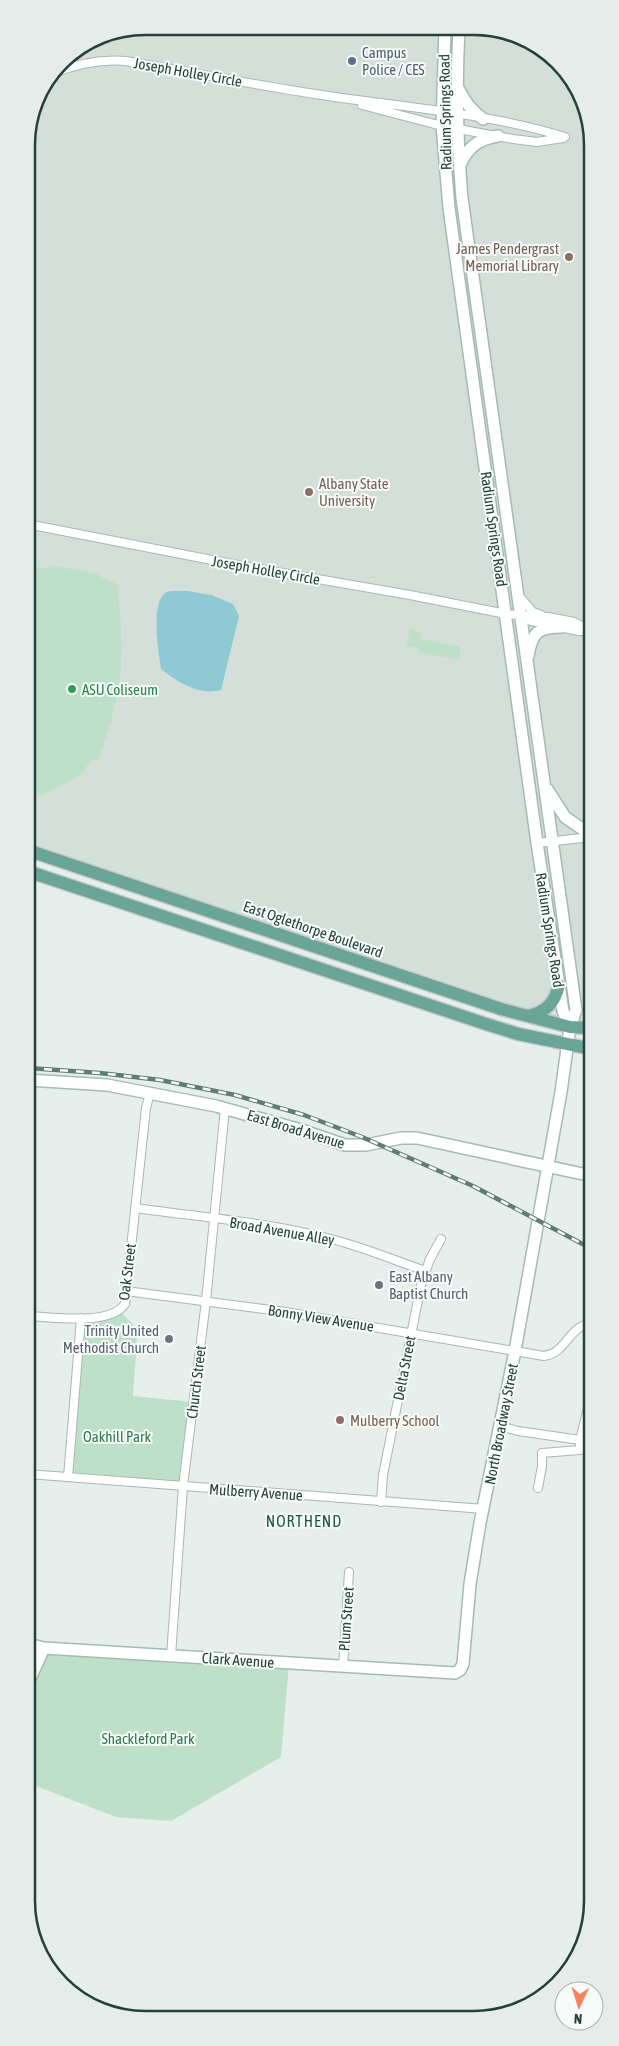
<svg xmlns="http://www.w3.org/2000/svg" width="619" height="2046" font-family="'Asap Condensed',sans-serif">
  <style>
    .built { fill: #d4dfda }
    .green { fill: #bfe0c8 }
    .water { fill: #8ec9d4 }
    .lines { fill: none; stroke-linecap: round; stroke-linejoin: round }
    .street-casing { stroke: #a8b8b2; stroke-width: 10 }
    .secondary-casing { stroke: #a4bbb3; stroke-width: 14 }
    .primary-casing { stroke: #c2cac8; stroke-width: 15 }
    .street { stroke: #fff; stroke-width: 8 }
    .secondary { stroke: #fff; stroke-width: 11 }
    .primary { stroke: #6aa596; stroke-width: 12 }
    .rail-casing { stroke: #5f7d75; stroke-width: 4.5 }
    .rail { stroke: #f7fbf9; stroke-width: 2.5; stroke-dasharray: 8; stroke-linecap: butt }
    .service-dot { fill: #5c6f8a; stroke: #f7fbf9; stroke-width: 2 }
    .education-dot { fill: #8d6e63; stroke: #f7fbf9; stroke-width: 2 }
    .leisure-dot { fill: #2e9e5b; stroke: #f7fbf9; stroke-width: 2 }
    .worship-dot { fill: #6b7280; stroke: #f7fbf9; stroke-width: 2 }
    .labels { text-anchor: middle; dominant-baseline: central; stroke-width: 4; stroke-linejoin: round; paint-order: stroke }
    .service-label { font-size: 15px; fill: #4e5e75; stroke: #f7fbf9; text-anchor: start }
    .street-label { font-size: 15px; fill: #24423a; stroke: #f7fbf9 }
    .education-label { font-size: 15px; fill: #785e54; stroke: #f7fbf9; text-anchor: start }
    .leisure-label { font-size: 15px; fill: #27864d; stroke: #f7fbf9; text-anchor: start }
    .worship-label { font-size: 15px; fill: #5b616d; stroke: #f7fbf9; text-anchor: start }
    .park-label { font-size: 15px; fill: #2d7a4b; stroke: #f7fbf9 }
    .neighbourhood-label { font-size: 16px; letter-spacing: 1px; fill: #1f5548; stroke: #f7fbf9 }
    .rim { fill: none; stroke: #24423a; stroke-width: 2.5 }
  </style>
  <rect width="100%" height="100%" fill="#e6efeb"/>
  <!-- built -->
  <path class="built" d="M145,26L498,29L558,61L591,122L592,1025L511,1010L27,847L26,137L35,99L61,61L100,35Z"/>
  <!-- green -->
  <path class="green" d="M27,565L47,569L48,565L94,573L120,586L118,590C121,619 123,649 120,679C116,707 107,734 98,761L92,759L81,775L44,794L27,796Z
    M410,629L421,632V639L461,647L459,660L418,652L419,648L406,646Z
    M122,1313L133,1324L137,1339L133,1396L193,1402L182,1486L69,1477L82,1320C97,1320 109,1320 122,1313Z
    M45,1650L289,1664L281,1757L171,1821L116,1817L28,1783V1687Z"/>
  <!-- water -->
  <path class="water" d="M187,591L211,595L233,604L239,616L221,690C200,696 177,682 161,669C159,652 149,601 167,592C172,590 181,591 187,591Z"/>
  <g class="lines">
    <defs>
      <path id="street" d="M52,74C76,64 100,59 126,61C195,73 265,87 335,97C411,108 491,114 565,137
        M362,105L442,126L513,139L537,142L563,138
        M27,524L248,567L410,595L506,614L548,617L574,622L591,630
        M520,597L533,612L541,615
        M527,620L579,631H591
        M537,843L591,837
        M135,1208C200,1217 267,1222 331,1239C363,1247 394,1260 425,1271
        M126,1291L279,1311L544,1356C568,1352 567,1327 592,1323
        M28,1316C53,1317 110,1326 125,1304L146,1108L150,1093
        M500,1426L518,1431L580,1440
        M28,1474L484,1509
        M68,1477L81,1318
        M538,1488L542,1466V1453L580,1450V1440L589,1404H592
        M381,1502L383,1475L421,1285L430,1259L441,1239
        M171,1656L183,1486L206,1301L225,1108
        M343,1667L349,1572"/>
      <path id="secondary" d="M445,28L442,126L449,208L537,843L563,1011L570,1027
        M458,88C465,102 471,110 483,119
        M460,165C468,147 478,139 498,136
        M528,656C532,632 538,627 562,627
        M547,789L565,817L591,835
        M28,1080L107,1085L216,1106L301,1130L345,1145H366L401,1138H417L592,1176
        M28,1644L44,1648L455,1673L460,1670L463,1664L470,1584L480,1523L515,1351L561,1092L570,1027L576,1010L462,198C457,141 456,85 459,28
        M28,1683L44,1648"/>
      <path id="primary" d="M27,850L501,1009L570,1027L592,1028
        M27,871L486,1024L518,1034L592,1049
        M528,1016C546,1012 555,1003 559,985"/>
    </defs>
    <!-- street casing -->
    <use href="#street" class="street-casing"/>
    <!-- secondary casing -->
    <use href="#secondary" class="secondary-casing"/>
    <!-- primary casing -->
    <use href="#primary" class="primary-casing"/>
    <!-- street -->
    <use href="#street" class="street"/>
    <!-- secondary -->
    <use href="#secondary" class="secondary"/>
    <!-- primary -->
    <use href="#primary" class="primary"/>
    <defs>
      <path id="rail" d="M28,1068L100,1073L160,1080L235,1095L304,1115L362,1137L473,1186L592,1249"/>
    </defs>
    <!-- rail casing -->
    <use href="#rail" class="rail-casing"/>
    <!-- rail -->
    <use href="#rail" class="rail"/>
  </g>
  <!-- markers -->
  <circle class="service-dot" cx="352" cy="61" r="5"/>
  <g class="education-dot">
    <circle cx="569" cy="257" r="5"/>
    <circle cx="309" cy="492" r="5"/>
    <circle cx="340" cy="1420" r="5"/>
  </g>
  <circle class="leisure-dot" cx="72" cy="689" r="5"/>
  <g class="worship-dot">
    <circle cx="379" cy="1285" r="5"/>
    <circle cx="169" cy="1339" r="5"/>
  </g>
  <g class="labels">
    <!-- service labels -->
    <g class="service-label">
      <text x="362" y="52">Campus<tspan x="362" dy="17">Police / CES</tspan></text>
    </g>
    <!-- street labels -->
    <g class="street-label">
      <text transform="translate(188 72) rotate(10)">Joseph Holley Circle</text>
      <text transform="translate(445 112) rotate(-91)">Radium Springs Road</text>
      <text transform="translate(494 529) rotate(82)">Radium Springs Road</text>
      <text transform="translate(266 570) rotate(10)">Joseph Holley Circle</text>
      <text transform="translate(313 929) rotate(19)">East Oglethorpe Boulevard</text>
      <text transform="translate(550 930) rotate(81)">Radium Springs Road</text>
      <text transform="translate(296 1129) rotate(17)">East Broad Avenue</text>
      <text transform="translate(282 1231) rotate(10)">Broad Avenue Alley</text>
      <text transform="translate(127 1272) rotate(-83)">Oak Street</text>
      <text transform="translate(321 1318) rotate(9)">Bonny View Avenue</text>
      <text transform="translate(404 1368) rotate(-79)">Delta Street</text>
      <text transform="translate(196 1382) rotate(-83)">Church Street</text>
      <text transform="translate(501 1424) rotate(-79)">North Broadway Street</text>
      <text transform="translate(256 1492) rotate(4)">Mulberry Avenue</text>
      <text transform="translate(346 1619) rotate(-86)">Plum Street</text>
      <text transform="translate(238 1660) rotate(4)">Clark Avenue</text>
    </g>
    <!-- education labels -->
    <g class="education-label">
      <text x="559" y="248" text-anchor="end">James Pendergrast<tspan x="559" dy="17">Memorial Library</tspan></text>
      <text x="319" y="483">Albany State<tspan x="319" dy="17">University</tspan></text>
      <text x="350" y="1420">Mulberry School</text>
    </g>
    <!-- leisure labels -->
    <g class="leisure-label">
      <text x="82" y="689">ASU Coliseum</text>
    </g>
    <!-- worship labels -->
    <g class="worship-label">
      <text x="389" y="1276">East Albany<tspan x="389" dy="17">Baptist Church</tspan></text>
      <text x="159" y="1330" text-anchor="end">Trinity United<tspan x="159" dy="17">Methodist Church</tspan></text>
    </g>
    <!-- park labels -->
    <g class="park-label">
      <text x="117" y="1436">Oakhill Park</text>
      <text x="148" y="1738">Shackleford Park</text>
    </g>
    <!-- neighbourhood labels -->
    <g class="neighbourhood-label">
      <text x="304" y="1521">NORTHEND</text>
    </g>
  </g>
  <!-- crop -->
  <path d="M0 0H619V2046H0ZM145 35H474A110 110 0 0 1 584 145V1901A110 110 0 0 1 474 2011H145A110 110 0 0 1 35 1901V145A110 110 0 0 1 145 35Z" fill="#e6ecea" fill-rule="evenodd"/>
  <path class="rim" d="M145 35H474A110 110 0 0 1 584 145V1901A110 110 0 0 1 474 2011H145A110 110 0 0 1 35 1901V145A110 110 0 0 1 145 35Z"/>
  <!-- north arrow -->
  <g transform="translate(579 2006) rotate(184)"><circle r="24" fill="#f7fbf9" stroke="#a3b1ad"/>
  <path d="M0-4L9 19L0 12L-9 19Z" fill="#f4845f"/>
  <text y="-8" font-size="14" font-weight="bold" text-anchor="middle" fill="#24423a">N</text>
  </g>
</svg>
